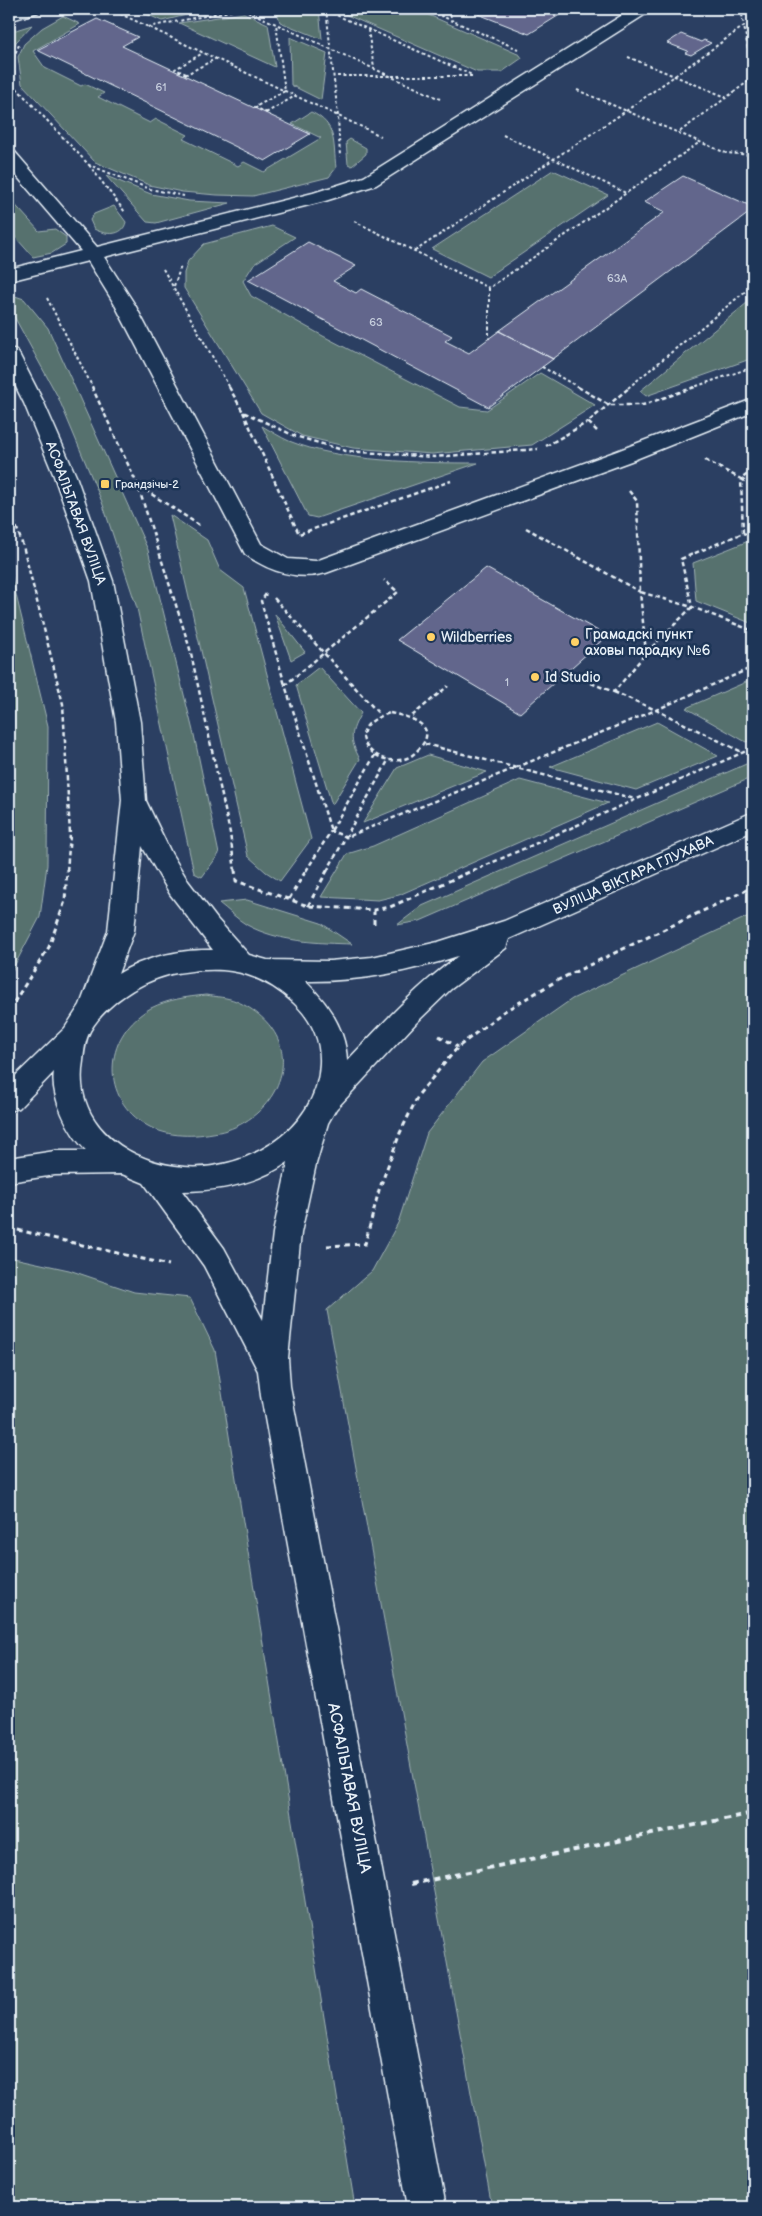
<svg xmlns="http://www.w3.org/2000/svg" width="762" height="2216" font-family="'Balsamiq Sans',sans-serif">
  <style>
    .green { fill: #56716e; stroke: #9fb1b3 }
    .building { fill: #62668c; stroke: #e8f1f8 }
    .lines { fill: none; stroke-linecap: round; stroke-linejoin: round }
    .minor-casing { stroke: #e8f1f8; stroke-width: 3 }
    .path-far3 { stroke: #e8f1f8; stroke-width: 2; stroke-dasharray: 3 2.5; stroke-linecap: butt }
    .path-far2 { stroke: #e8f1f8; stroke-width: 2.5; stroke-dasharray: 4.5 3; stroke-linecap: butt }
    .path-far1 { stroke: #e8f1f8; stroke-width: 3; stroke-dasharray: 5 4; stroke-linecap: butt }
    .path { stroke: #e8f1f8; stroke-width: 4; stroke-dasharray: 6 5; stroke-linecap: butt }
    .minor { fill: #1d3557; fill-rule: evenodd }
    .poi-dot { fill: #ffd166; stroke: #1d3557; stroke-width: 2 }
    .labels { text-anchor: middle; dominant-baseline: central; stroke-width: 5; stroke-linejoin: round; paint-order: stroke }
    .number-label { font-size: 11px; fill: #c6cedd }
    .far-poi-label { font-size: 11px; fill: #e8f1f8; stroke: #1d3557; text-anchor: start }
    .street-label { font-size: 14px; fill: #e8f1f8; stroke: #1d3557 }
    .poi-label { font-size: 14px; fill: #e8f1f8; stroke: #1d3557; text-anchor: start }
    .near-street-label { font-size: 16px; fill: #e8f1f8; stroke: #1d3557 }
  </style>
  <rect width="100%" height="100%" fill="#2b3f62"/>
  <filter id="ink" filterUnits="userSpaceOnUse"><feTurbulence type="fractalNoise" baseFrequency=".02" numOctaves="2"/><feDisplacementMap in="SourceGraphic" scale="10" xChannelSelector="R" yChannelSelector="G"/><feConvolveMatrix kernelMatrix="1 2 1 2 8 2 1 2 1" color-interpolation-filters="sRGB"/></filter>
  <g filter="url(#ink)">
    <!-- green -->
    <path class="green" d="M135,9H211L162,21Z
      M276,9H319L322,39L280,22Z
      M333,9H415L520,55L522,58L502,72H477Z
      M244,13L268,24L275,67L179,23Z
      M63,16L80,24L33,51L45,68L81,86L85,84L104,93L98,97L150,123L156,119L188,135L183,139L238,166L244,162L264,172L321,138L292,124L311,112C337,124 333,142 336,168L329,177L253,196L217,195L182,192L149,185L95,162L22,84L18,57L24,44L42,28Z
      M32,25L16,42L9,58V32Z
      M290,37L327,53L321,100L291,85Z
      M350,139L366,148V154L352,166L348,164L346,142Z
      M553,170L608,195L488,277L432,249Z
      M106,176L151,194L189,201L230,203L156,223L147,222Z
      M9,198L39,231L55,229L66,237V244L52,253L33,257L9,230Z
      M114,206L126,222C123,237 105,235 94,229L90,220L94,214Z
      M272,226L295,237L254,264L243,281L251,296L323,336L460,407L487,410L540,373L595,405L532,445L432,454L353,448L302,436L261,413L184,288V273L188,261L204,244Z
      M9,294L24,299L48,328L148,550L194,735L219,854L202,877L194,873L137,608L102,502L58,397L10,309Z
      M753,298V358L646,396L640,391Z
      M262,426C271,431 280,437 289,441C341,462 422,463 478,463L317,518L308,516Z
      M170,515L207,540L220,570L244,588L311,839L280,881L266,872L248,856Z
      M746,542L753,545V624L696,601L693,563Z
      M9,566L48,726L47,865L40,917L9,976Z
      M275,614L305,652L291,660Z
      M319,667L361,713C350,733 349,739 360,759L332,805L296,685Z
      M753,679V739L746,742L686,708Z
      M657,722L718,756L636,790L550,767Z
      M428,755L487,772L363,823L397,768Z
      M753,761V777L420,921L397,925L422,906Z
      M520,780L608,803L399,895L378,900L321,897L347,854L373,846Z
      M247,900L321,923L352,944C318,943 278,942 247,925C237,919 228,910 219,903Z
      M753,914V2207H492L327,1310L372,1271L398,1223L427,1133L482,1062L572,999Z
      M206,995C216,997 227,997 236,1001C275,1018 295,1053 274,1092C262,1114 238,1130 213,1133C190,1137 164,1137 143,1123C99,1094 105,1033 151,1008C169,999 187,997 206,995Z
      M9,1257L69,1270L134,1292L190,1298L215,1350L355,2207H9Z"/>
    <!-- building -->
    <path class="building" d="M486,9H569L529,34L478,14Z
      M97,19L138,37L122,46L310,134L265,161L37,50Z
      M681,34L701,42L704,40L711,43L691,55L685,53L688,51L667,43Z
      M683,176L753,207V210L553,359L499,331L665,212L644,202Z
      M308,242L356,266L333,281L356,293L361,289L452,336L445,341L469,353L499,331L553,359L488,407L248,280Z
      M486,568L607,636L520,713L397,640Z"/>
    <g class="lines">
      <defs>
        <path id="minor" d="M16,9H40L38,12L9,21V11Z
          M632,9H651L649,12L376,185L325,201L104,257L135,305L261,544L288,559L316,561L617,451L753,399V412L631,461L326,573C298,581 268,571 245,554L115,305L88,261L9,281V269L81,251L9,167V151L15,152L97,247L313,193L364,177Z
          M9,348L16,350L19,354L44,403L76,476L113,581L140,722L146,801L171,853L188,881L217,919L249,955L267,960L330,961L372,957L438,942L504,921L753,812V831L509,939L506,948L451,989L416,1023L336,1109L328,1123L316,1164L301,1233L288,1358L290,1386L446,2207H408L261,1396L258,1371L204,1266L144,1183L122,1174L55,1175L9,1182V1158L55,1151H87C69,1135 50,1096 54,1072L19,1108L9,1111V1082L65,1028L80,1005L108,931L122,800L116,722L91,581L54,476L24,403L9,373ZM142,846L170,894L213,950C181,949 144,957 118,974L134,931ZM458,956C417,986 383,1023 347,1061C346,1029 327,1002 305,981C357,982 409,972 458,956ZM197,970C208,970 220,969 231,971C256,975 276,986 294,1003C311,1019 321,1039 320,1063C318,1132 239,1176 175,1166C121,1158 73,1120 83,1061C84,1051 85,1040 90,1031C105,1005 138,983 168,975C177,972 188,972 197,970ZM288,1162L273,1233L263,1320L224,1248L182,1191C220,1191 257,1184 288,1162Z"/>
      </defs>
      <!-- minor casing -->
      <use href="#minor" class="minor-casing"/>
      <!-- path-far3 -->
      <path class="path-far3" d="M110,9L381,136
        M243,9L440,99
        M326,9L338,116L340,157
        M425,9L518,49
        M448,9L452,20
        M741,9L744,26
        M745,9L753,12
        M327,11L472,75
        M148,27L240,9
        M368,30L374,68
        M628,57L726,97
        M186,74L175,69L203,53
        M185,75L215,59
        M337,76H474
        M9,80L89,165L150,189L184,196
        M15,85L13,58L19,45
        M577,90L726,153L753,155
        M266,113L295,96
        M267,113L255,107L285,91L276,24
        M503,135L626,193
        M89,165L125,212
        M354,221L489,288L700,142
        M415,251L626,111L744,26L753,78L678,133
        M163,269L230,388
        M174,286L181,266
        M489,288V339
        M47,298L93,388
        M542,367L580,388
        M628,388L753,285
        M691,388L753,367"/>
      <!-- path-far2 -->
      <path class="path-far2" d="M92,387L138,486L190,649L230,833L235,871
        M229,387L243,412L295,436L346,451L434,457L538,449
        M578,387L609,405H643L695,387
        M243,412L299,534L451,481
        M597,431L588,422L630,387
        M546,446L588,422
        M705,460L741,479L743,533L681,559L692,607L753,631
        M753,470L741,479L753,486
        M139,486L199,525
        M629,491L637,501L640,592L692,607L646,653
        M9,506L23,546L63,704L70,835L67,871
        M526,528L640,592L646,653L614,692L588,682
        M743,533L753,537
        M266,594L261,601L285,685
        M274,598L380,715
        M614,692L656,710L753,667
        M390,713C411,717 442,726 417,751C389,781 328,731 390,713Z
        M412,716L448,686
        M425,744L635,799
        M375,755L331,831L285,685L398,592L384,580
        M306,871L331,831L347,837L656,710L742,752
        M327,871L389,759
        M473,871L753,748"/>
      <!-- path-far1 -->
      <path class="path-far1" d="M235,869L236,881L308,906L374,910L390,907L476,869
        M289,899L307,869
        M308,906L328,869
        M374,910V928
        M9,1010L49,947L65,901L67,869
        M439,1036L458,1047
        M9,1218V1228
        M9,1228L169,1265
        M327,1246L365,1244L379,1190L400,1133L419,1094L458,1047L503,1012L558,980L753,887"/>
      <!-- path -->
      <path class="path" d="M411,1884L753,1813"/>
      <!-- minor -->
      <use href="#minor" class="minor"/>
    </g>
  </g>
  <!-- markers -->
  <g class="poi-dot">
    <rect x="100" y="479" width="10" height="10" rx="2.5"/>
    <circle cx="431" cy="637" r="5"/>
    <circle cx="575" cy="642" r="5"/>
    <circle cx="535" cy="677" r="5"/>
  </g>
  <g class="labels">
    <!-- number labels -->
    <g class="number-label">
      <text x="161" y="87">61</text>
      <text x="617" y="278">63А</text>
      <text x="376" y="322">63</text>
      <text x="507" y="682">1</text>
    </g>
    <!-- far-poi labels -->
    <g class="far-poi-label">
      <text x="115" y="484">Грандзічы-2</text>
    </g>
    <!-- street labels -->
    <g class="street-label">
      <text transform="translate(76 513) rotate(70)">АСФАЛЬТАВАЯ ВУЛІЦА</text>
      <text transform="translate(633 875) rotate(-24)">ВУЛІЦА ВІКТАРА ГЛУХАВА</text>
    </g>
    <!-- poi labels -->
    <g class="poi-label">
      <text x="585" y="634">Грамадскі пункт<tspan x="585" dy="16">аховы парадку №6</tspan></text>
      <text x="441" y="637">Wildberries</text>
      <text x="545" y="677">Id Studio</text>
    </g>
    <!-- near-street labels -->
    <g class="near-street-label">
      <text transform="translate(349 1788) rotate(79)">АСФАЛЬТАВАЯ ВУЛІЦА</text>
    </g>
  </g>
  <!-- margin -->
  <rect width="762" height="2216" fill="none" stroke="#1d3557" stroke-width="30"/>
  <rect x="15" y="15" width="732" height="2186" fill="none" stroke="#e8f1f8" stroke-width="2" filter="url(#ink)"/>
</svg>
